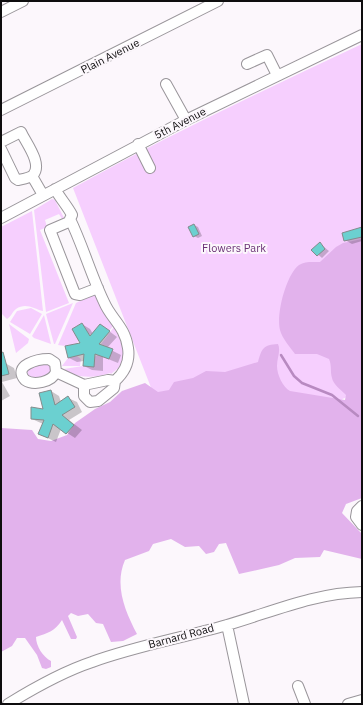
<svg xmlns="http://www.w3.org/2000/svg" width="363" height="705" font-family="'IBM Plex Sans',sans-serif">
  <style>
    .green { fill: #f6cffe }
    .forest { fill: #e2b2ec }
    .shadow { fill: #0003 }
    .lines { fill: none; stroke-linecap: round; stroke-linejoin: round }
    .stream { stroke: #b88ac1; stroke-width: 2.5 }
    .building { fill: #6bd0d0; stroke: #838b8b }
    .minor-casing { stroke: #99959a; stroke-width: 12 }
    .minor { stroke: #fff; stroke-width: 10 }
    .labels { text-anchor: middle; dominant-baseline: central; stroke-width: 4; stroke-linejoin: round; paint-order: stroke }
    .street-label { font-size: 11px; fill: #0e0d0e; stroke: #fcf7fc }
    .park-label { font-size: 11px; fill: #6a3175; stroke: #fcf7fc }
  </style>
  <rect width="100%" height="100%" fill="#fcf7fc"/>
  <!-- green -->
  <path class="green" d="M362,44V390L184,472L73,188C167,136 264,90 362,44Z
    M52,199L55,200L64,218L62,219L59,214L45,220L47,227L40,230L69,303L46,312L34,210Z
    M32,211L43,311C34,309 26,302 16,309C12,312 11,317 7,319L1,313V227Z
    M94,294L115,324L109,331L100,324L93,334H88L82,323L72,329L79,339L77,344L65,346L58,345L76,303Z
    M73,303L55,344H54L46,314Z
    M31,308L42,314L30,334L10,322L17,311Z
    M44,315L51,344L34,338L32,336Z
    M9,324L29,339L28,343L16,353Z
    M114,327L120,332L125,357L121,366L111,374L110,373C96,378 76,379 64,369L83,366L94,367V357L98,355L109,359L113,349L101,344Z
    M77,356L81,359L80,366H62L68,358Z
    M46,363L53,368L50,375L34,379L28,377L27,372L30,368Z"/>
  <!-- forest -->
  <path class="forest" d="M362,239V498L346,504L342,513L362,534V559L324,550L320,557L295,558L279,565L239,574L226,543L219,544L214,552L206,554L199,546L185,547L171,539L153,544L149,551L125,560C114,585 125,611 137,634L123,641L111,642L103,624L96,623L88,614L78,616L71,613L68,616L77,637L76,639H71L62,620C55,631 48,633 36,637C36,646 43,657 51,661V667L46,669L42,668L37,655L25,638H17L12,646L1,652V428L32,430L38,439L51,441L67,435L75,423L95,409L110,402L122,391L145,383L158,392L169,390L174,382L193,378L206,371L225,372L258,362C262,348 263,345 278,344C281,351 277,358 277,366C277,375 283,387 290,391L345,400L346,395C341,390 333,384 332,378C330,371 332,366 329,359L317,354H295C290,347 282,338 280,330C276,314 286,275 299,265C305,261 313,262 320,262L336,247L343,243Z"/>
  <!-- shadow -->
  <path class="shadow" d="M194,225L198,227L202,236L198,238L194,236Z
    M362,229V241L352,244L345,240Z
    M320,244L329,251L322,258L313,250Z
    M82,324L90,329L93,334L101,325L117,337L107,348L121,355L118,363L103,357V371L92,370L84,366V361L77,362L69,358L82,343Z
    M5,363L14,368L17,378L2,382L10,396L1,401V364Z
    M51,391L59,396L61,402L68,398L77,402L82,412L69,420L82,430L75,438L61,429L56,442L39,434L43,424L32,419L45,410Z"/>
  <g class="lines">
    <!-- stream -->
    <path class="stream" d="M281,355L294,376L302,383L332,395L358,416"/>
  </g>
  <!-- building -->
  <path class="building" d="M194,224L199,234L193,237L188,227Z
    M362,227V237L344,241L342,233Z
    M320,242L325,249L317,256L311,250Z
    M82,323L90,336L100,324L110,331L99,344L113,349L109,359L95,354L94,367L83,366L84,354L68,358L65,346L80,343L72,329Z
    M3,352L9,374L1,376V353Z
    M51,390L55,405L68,396L75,407L62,415L74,425L66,434L53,424L48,438L38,434L44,420L31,419V407L43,409L39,393Z"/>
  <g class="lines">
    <defs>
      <path id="minor" d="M1,12L23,1
        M247,64L267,55L277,75
        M166,84L186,120
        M1,110L218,1
        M1,142L21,132C26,143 43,164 33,175C30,178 23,179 18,180L15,178L1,149
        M138,144L150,168
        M32,176L43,195
        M55,189C60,198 68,207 72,215L70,219C83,246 91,275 104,302C111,319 125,326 128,348C130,361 125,372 115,381L108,380L84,385V396L90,402L98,401L114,388L115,381
        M1,218L186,120L362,35
        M71,221L50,230L75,294L80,295L98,288
        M56,372C52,382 34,386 25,380C12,365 38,359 49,359L55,363L56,372L84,385
        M362,506L357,511L356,517L362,525
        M227,625L244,704
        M298,686L305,704
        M8,704C34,688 62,672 92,662C136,646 182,638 227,625C272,612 314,593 362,592
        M348,704L362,700"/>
    </defs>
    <!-- minor casing -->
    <use href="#minor" class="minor-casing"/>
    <!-- minor -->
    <use href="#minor" class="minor"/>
  </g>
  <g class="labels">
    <!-- street labels -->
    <g class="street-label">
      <text transform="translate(110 56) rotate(-27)">Plain Avenue</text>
      <text transform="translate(180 123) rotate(-27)">5th Avenue</text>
      <text transform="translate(181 636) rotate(-15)">Barnard Road</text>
    </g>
    <!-- park labels -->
    <g class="park-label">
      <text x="234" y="248">Flowers Park</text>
    </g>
  </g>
  <!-- border -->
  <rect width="363" height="705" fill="none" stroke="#0e0d0e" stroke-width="4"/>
</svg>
